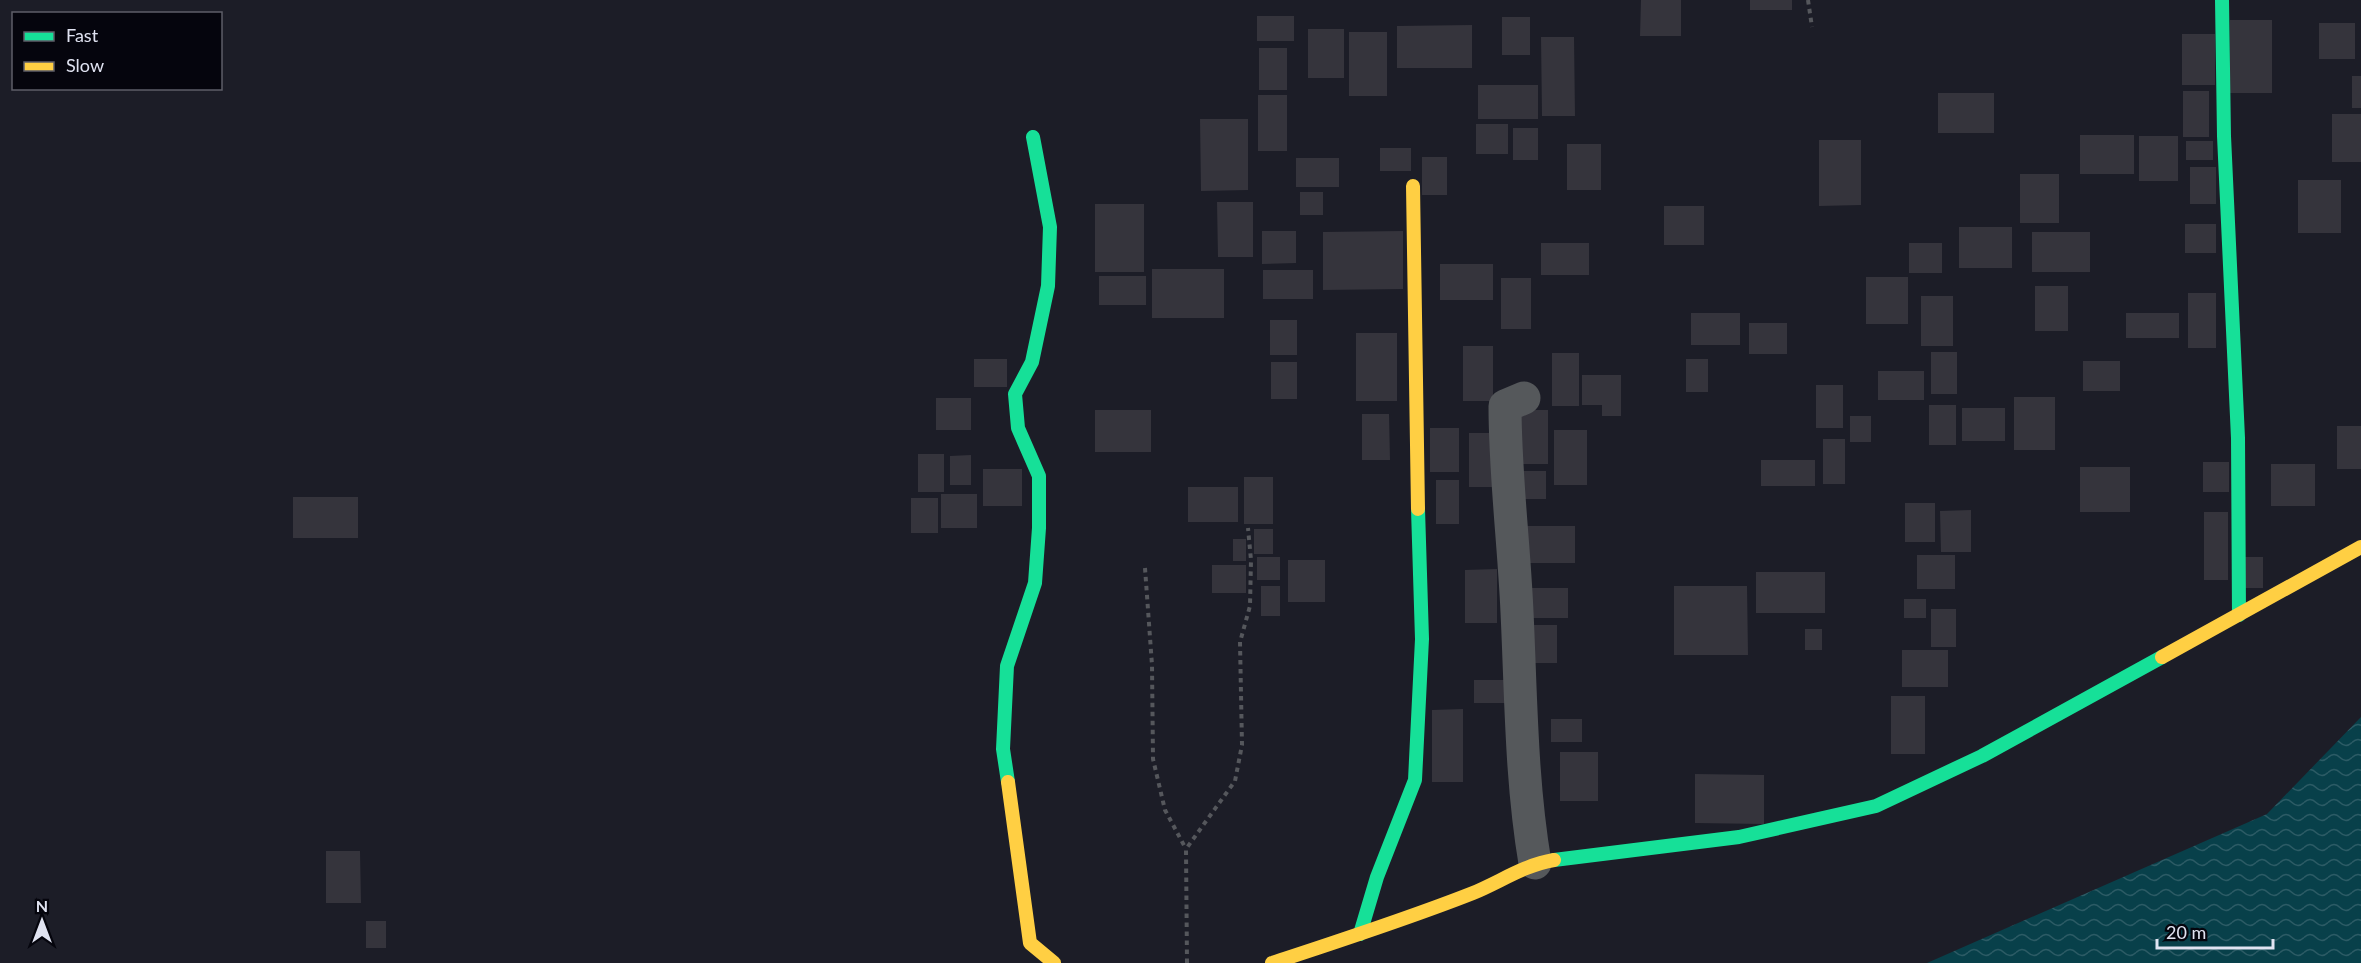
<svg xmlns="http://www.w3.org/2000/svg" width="2361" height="963" font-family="Lato,sans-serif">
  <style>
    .water { fill: url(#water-waves) }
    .building { fill: #35343c }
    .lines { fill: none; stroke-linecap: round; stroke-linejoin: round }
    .path { stroke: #55575c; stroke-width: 4; stroke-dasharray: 4.5 4.5; stroke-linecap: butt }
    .street { stroke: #55585b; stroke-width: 33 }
    .fast { stroke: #16e098; stroke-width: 14 }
    .slow { stroke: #ffcf43; stroke-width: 14 }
  </style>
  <defs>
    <pattern id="water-waves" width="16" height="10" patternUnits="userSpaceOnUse" patternTransform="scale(1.5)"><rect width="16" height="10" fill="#08404a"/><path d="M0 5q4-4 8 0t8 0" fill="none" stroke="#2c5b65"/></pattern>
  </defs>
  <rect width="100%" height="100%" fill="#1c1d27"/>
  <!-- water -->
  <path class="water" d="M2361,717V963H1927L2267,814Z"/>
  <!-- building -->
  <path class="building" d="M1641,0H1681V36H1640Z
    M1750,0H1792V10H1750Z
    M1257,16H1294V41H1257Z
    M1502,17H1530V55H1502Z
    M2230,20H2272V93H2230Z
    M2319,23H2355V59H2319Z
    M1472,25V68H1397V26Z
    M1308,29H1344V78H1308Z
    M1349,32H1387V96H1349Z
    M2182,34H2215V85H2182Z
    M1541,37H1574L1575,116H1542Z
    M1259,48H1287V90H1259Z
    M2352,76H2361V108H2352Z
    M1478,85H1538V119H1478Z
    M2183,91H2209V137H2183Z
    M1938,93H1994V133H1938Z
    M1258,95H1287V151H1258Z
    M2332,114H2361V162H2332Z
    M1200,119H1248V190L1201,191Z
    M1476,124H1508V154H1476Z
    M1513,128H1538V160H1513Z
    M2080,135H2134V174H2080Z
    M2139,136H2178V181H2139Z
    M1819,140H1861V205L1819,206Z
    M2186,141H2213V160H2186Z
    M1567,144H1601V190H1567Z
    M1380,148H1411V171H1380Z
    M1422,157H1447V195H1422Z
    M1296,158H1339V187H1296Z
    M2190,167H2216V204H2190Z
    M2020,174H2059V223H2020Z
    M2298,180H2341V233H2298Z
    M1300,192H1323V215H1300Z
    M1217,202H1253V257H1218Z
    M1095,204H1144V272H1095Z
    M1664,206H1704V245H1664Z
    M2185,224H2216V253H2185Z
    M1959,227H2012V268H1959Z
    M1262,231H1296V263L1262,264Z
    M1403,231V289L1323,290V232Z
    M2032,232H2090V272H2032Z
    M1541,243H1589V275H1541Z
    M1909,243H1942V273H1909Z
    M1440,264H1493V300H1440Z
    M1152,269H1224V318H1152Z
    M1263,270H1313V299H1263Z
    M1099,276H1146V305H1099Z
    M1866,277H1908V324H1866Z
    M1501,278H1531V329H1501Z
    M2035,286H2068V331H2035Z
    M2188,293H2216V348H2188Z
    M1921,296H1953V346H1921Z
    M1691,313H1740V345H1691Z
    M2126,313H2179V338H2126Z
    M1270,320H1297V355H1270Z
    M1749,323H1787V354H1749Z
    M1356,333H1397V401H1356Z
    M1463,346H1493V401H1463Z
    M1931,352H1957V394H1931Z
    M1552,353H1579V406H1552Z
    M974,359H1007V387H974Z
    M1686,359H1708V392H1686Z
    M2083,361H2120V391H2083Z
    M1271,362H1297V399H1271Z
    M1878,371H1924V400H1878Z
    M1582,375H1621V416H1602V405H1582Z
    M1816,385H1843V428H1816Z
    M2014,397H2055V450H2014Z
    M936,398H971V430H936Z
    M1929,405H1956V445H1929Z
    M1962,408H2005V441H1962Z
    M1095,410H1151V452H1095Z
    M1521,410H1548V464H1521Z
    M1362,414H1389L1390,460H1362Z
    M1850,416H1871V442H1850Z
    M2337,426H2361V469H2337Z
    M1430,428H1459V472H1430Z
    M1554,430H1587V485H1554Z
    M1469,433H1492V487H1469Z
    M1823,439H1845V484H1823Z
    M918,454H944V492H918Z
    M971,455V485H950V456Z
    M1761,460H1815V486H1761Z
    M2203,462H2229V492H2203Z
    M2271,464H2315V506H2271Z
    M2080,467H2130V512H2080Z
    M983,469H1022V506H983Z
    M1522,471H1546V499H1522Z
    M1244,477H1273V524H1244Z
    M1436,480H1459V524H1436Z
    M1188,487H1238V522H1188Z
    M941,494H977V528H941Z
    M293,497H358V538H293Z
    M911,498H938V533H911Z
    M1905,503H1935V542H1905Z
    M1971,510V552H1941L1940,511Z
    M2204,512H2228V580H2204Z
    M1525,526H1575V563H1525Z
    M1254,529H1273V554H1254Z
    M1233,539H1246V561H1233Z
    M1917,555H1955V589H1917Z
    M1257,557H1280V580H1257Z
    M2243,557H2263V588H2243Z
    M1288,560H1325V602H1288Z
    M1212,565H1246V593H1212Z
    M1497,569V623H1465V570Z
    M1756,572H1825V613H1756Z
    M1261,586H1280V616H1261Z
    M1674,586H1747L1748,655H1674Z
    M1531,588H1568V618H1531Z
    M1904,599H1926V618H1904Z
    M1931,609H1956V647H1931Z
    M1529,625H1557V663H1529Z
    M1805,629H1822V650H1805Z
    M1902,650H1948V687H1902Z
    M1474,680H1511V703H1474Z
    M1891,696H1925V754H1891Z
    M1463,709V782H1432V710Z
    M1551,719H1582V742H1551Z
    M1560,752H1598V801H1560Z
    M1695,774L1764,775V824L1695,823Z
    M326,851H360L361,903H326Z
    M366,921H386V948H366Z"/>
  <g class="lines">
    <!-- path -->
    <path class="path" d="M1808,0L1812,27
      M1145,568L1152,665L1153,759L1165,810L1186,849
      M1187,963L1186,849L1235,781L1242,745L1240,642L1250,606L1251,560L1248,528"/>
    <!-- street -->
    <path class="street" d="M1524,398L1505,406C1505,475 1514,543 1517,612C1521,695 1521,780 1535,863"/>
    <!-- fast -->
    <path class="fast" d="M2222,0L2224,136L2238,438L2239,615
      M1008,782L1003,749L1007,666L1035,583L1039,528V476L1018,428L1015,394L1032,362L1048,286L1050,227L1033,137
      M1554,860L1739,837L1876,806L1982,756L2162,657
      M1360,934L1377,877L1415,780L1422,639L1418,509"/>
    <!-- slow -->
    <path class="slow" d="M1413,186L1418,509
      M2162,657L2361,547
      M1008,782L1030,943L1054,963
      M1272,963C1339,941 1407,919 1473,893C1500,882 1524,865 1554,860"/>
  </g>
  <!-- legend -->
  <rect x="12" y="12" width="210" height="78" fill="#05050d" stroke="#5d5e68" stroke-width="1.5"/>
  <rect x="24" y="32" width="30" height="9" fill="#16e098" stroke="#5d5e68" stroke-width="1.5"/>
  <text x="66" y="42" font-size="18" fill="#e0e3f1">Fast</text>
  <rect x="24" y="62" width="30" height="9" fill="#ffcf43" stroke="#5d5e68" stroke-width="1.5"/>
  <text x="66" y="72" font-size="18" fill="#e0e3f1">Slow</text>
  <!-- north arrow -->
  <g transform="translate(42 921)" stroke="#05050d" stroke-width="4.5" paint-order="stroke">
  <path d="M0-4.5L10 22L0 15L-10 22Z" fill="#e0e3f1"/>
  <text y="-9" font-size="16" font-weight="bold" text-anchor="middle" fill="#e0e3f1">N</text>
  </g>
  <!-- scale -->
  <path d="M2157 939v9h116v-9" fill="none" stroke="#e0e3f1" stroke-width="3"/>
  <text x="2166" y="939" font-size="18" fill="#e0e3f1" stroke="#05050d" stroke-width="4.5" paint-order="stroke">20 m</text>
</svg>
